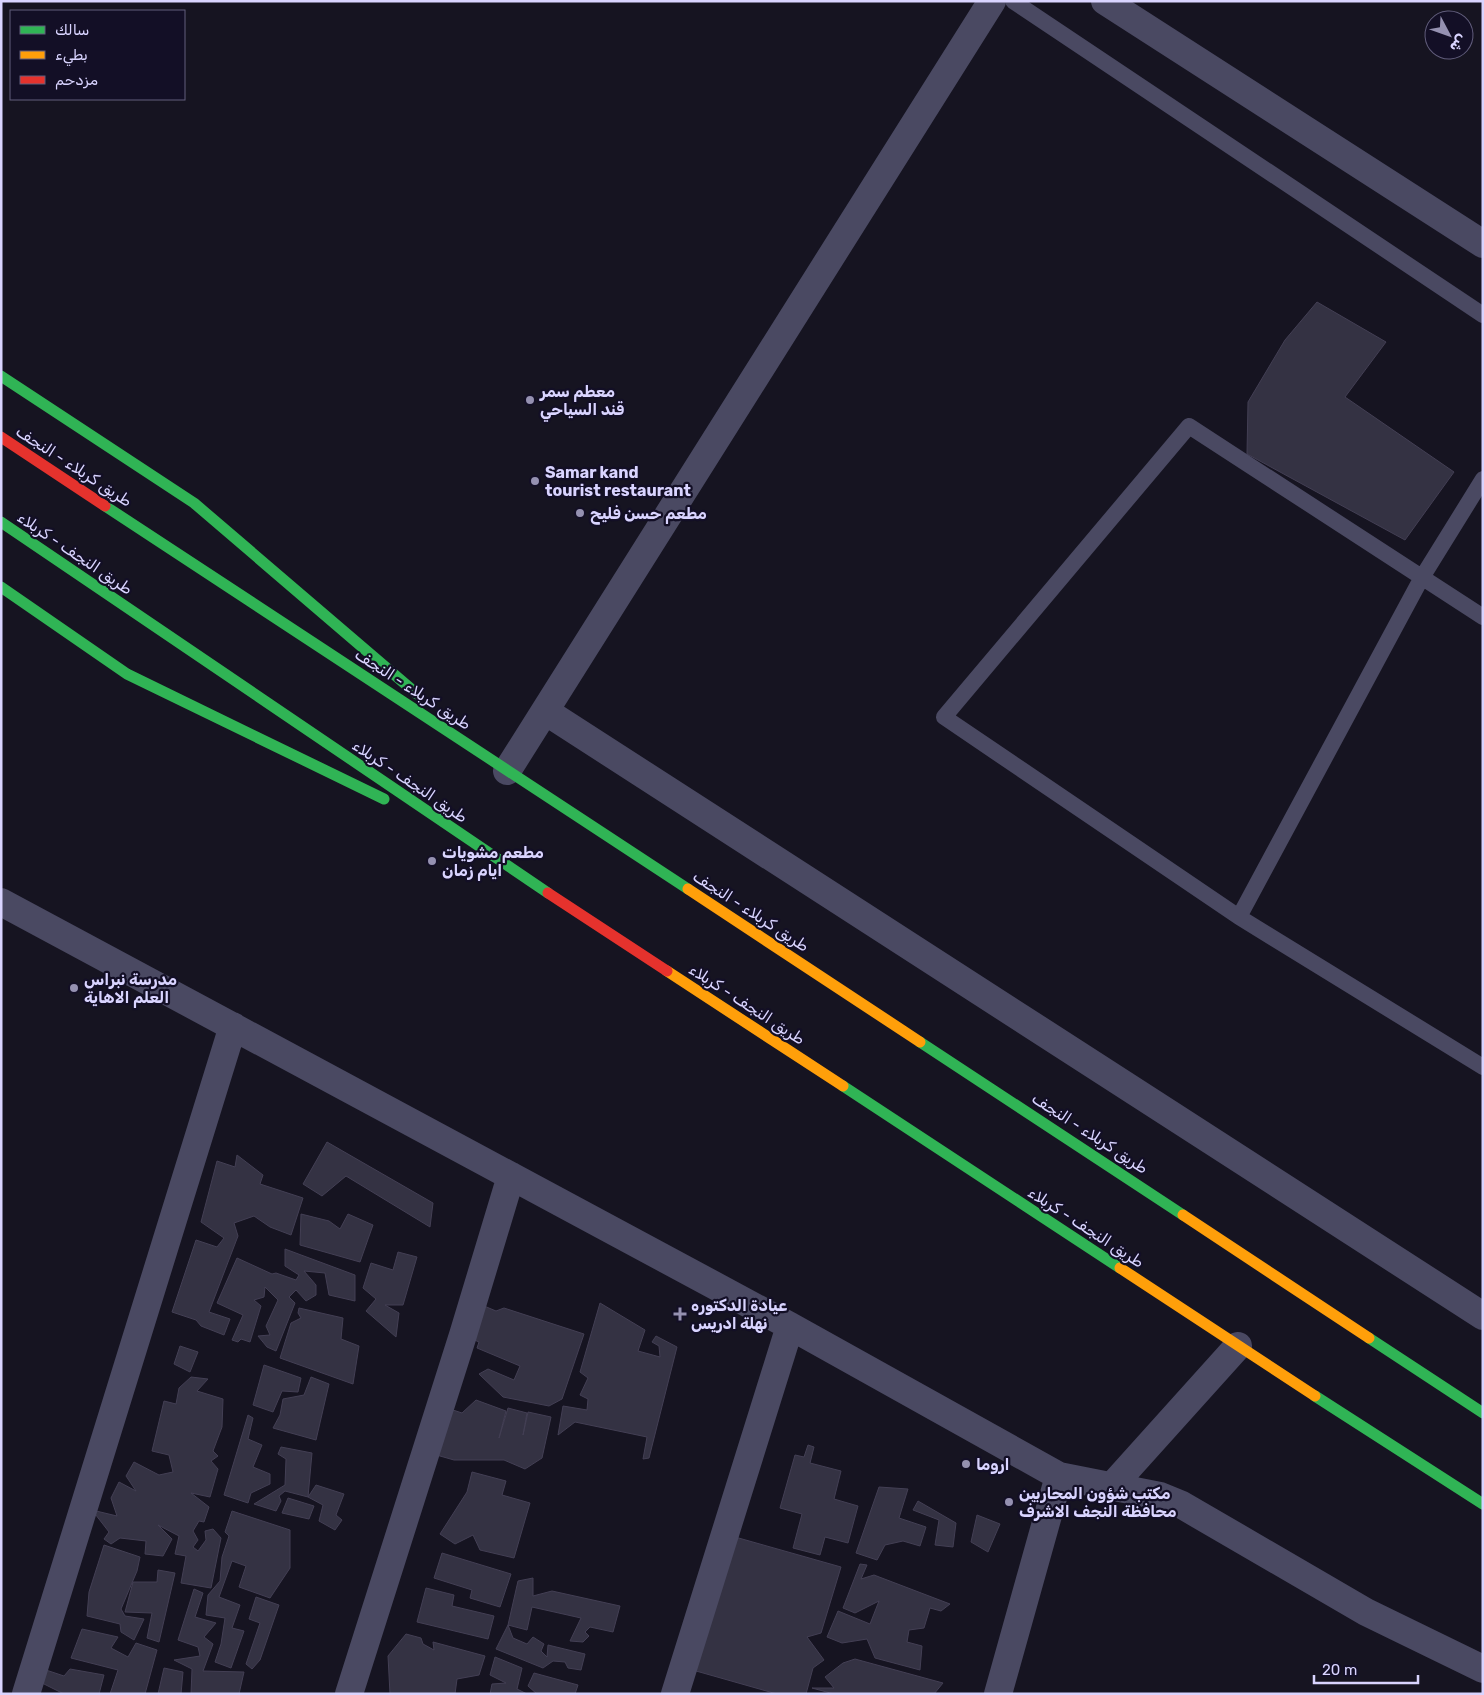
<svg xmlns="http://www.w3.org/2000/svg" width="1484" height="1695" font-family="Rubik,Vazirmatn,sans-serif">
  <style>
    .building { fill: #343243; stroke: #433f54 }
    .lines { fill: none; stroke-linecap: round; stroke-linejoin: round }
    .lane { stroke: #4a4962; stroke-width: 16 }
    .street { stroke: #4a4962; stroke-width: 28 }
    .fast { stroke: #30b455; stroke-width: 11 }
    .slow { stroke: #ff9f0a; stroke-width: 11 }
    .jam { stroke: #e5322d; stroke-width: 11 }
    .poi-dot { fill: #9591b1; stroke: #130f26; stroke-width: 2 }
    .labels { text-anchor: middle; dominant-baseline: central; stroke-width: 4.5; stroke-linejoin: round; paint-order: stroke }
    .poi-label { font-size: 16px; font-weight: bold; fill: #d9d4ff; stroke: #130f26; text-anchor: start }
    .street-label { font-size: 16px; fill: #d9d4ff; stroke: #130f26 }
  </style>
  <rect width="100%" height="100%" fill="#161421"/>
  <!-- building -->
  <path class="building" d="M1317,302L1386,342L1345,397L1454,472L1405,540L1247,454L1248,402L1285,340Z
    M327,1142L433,1203L430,1227L346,1176L322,1196L303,1184Z
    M237,1155L263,1175L260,1184L303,1198L291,1235L270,1227L254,1216L234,1223L238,1236L209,1312L230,1319L224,1335L201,1326L196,1320L172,1312L196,1240L217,1247L224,1238L201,1222L217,1161L235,1167Z
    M301,1214L329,1221L340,1229L348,1214L373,1225L360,1262L300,1245Z
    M285,1249L355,1275V1301L329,1295L325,1273L304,1271L316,1285V1295L306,1301L296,1290L289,1297L295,1303L276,1351L267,1347L258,1336L270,1335L266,1326L278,1300L265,1287L264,1297L254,1300L261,1306L250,1342L241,1339L238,1342L232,1340L243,1315L217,1303L237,1258L272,1274L276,1273L296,1280L299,1275L285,1266Z
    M398,1252L417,1257L403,1305H385L399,1313L396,1337L366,1311L376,1299L363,1288L371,1263L393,1270Z
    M477,1303L496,1311L504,1308L584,1334L562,1399L549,1406L503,1397L479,1374L488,1369L514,1380L520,1366L477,1348L479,1342L463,1335Z
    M600,1303L645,1330L638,1351L660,1357L659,1346L652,1342L656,1336L677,1347L649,1458L643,1459L647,1437L575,1422L558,1435L563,1406L587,1410L588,1399L580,1395L588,1378L580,1372Z
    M299,1308L343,1318L341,1339L359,1346L353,1384L280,1358L291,1323L301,1318L298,1313Z
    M180,1346L198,1352L190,1372L174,1364Z
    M264,1365L301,1378L298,1392L282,1391L273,1412L253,1405Z
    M191,1377L208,1379L197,1391L223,1399L222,1427L213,1451L218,1456L211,1461L218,1469L210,1497L191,1493L209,1507L204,1522L199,1521L193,1531L198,1540L193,1547L198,1551L206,1540L205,1531L213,1529L221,1538L211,1588L181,1583L186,1556L175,1554L179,1536L158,1525L172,1539L163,1556L145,1554L146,1541L120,1538L111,1544L104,1539L109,1532L92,1510L117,1516L111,1498L119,1482L136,1491L126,1476L134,1462L159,1475L173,1472L169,1455L152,1451L164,1401L176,1404L179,1388Z
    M311,1377L329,1384L316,1440L273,1428L280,1415L283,1399L304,1395Z
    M476,1400L506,1411L499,1438L508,1408L527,1413L523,1435L528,1412L551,1417L542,1458L525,1469L504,1460H454L426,1452L441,1406L462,1413Z
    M248,1415L253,1418L248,1439L262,1445L253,1467L270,1474V1484L251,1493L248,1503L224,1495Z
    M808,1445L814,1447L810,1463L841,1471L834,1499L858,1506L848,1543L825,1537L820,1555L793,1548L802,1514L780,1508L795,1455L804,1457Z
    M281,1447L312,1453L308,1497L285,1491L279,1496L281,1501L276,1511L254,1504L285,1485L286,1459L278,1454Z
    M472,1472L506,1481L502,1495L530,1503L514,1558L480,1550L473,1535L455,1544L440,1534L467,1492Z
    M316,1485L344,1494L336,1515L342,1520L335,1530L319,1521L323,1505L308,1497Z
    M879,1487L908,1489L899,1518L926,1527L920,1546L903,1541L885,1545L877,1560L856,1553Z
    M288,1498L314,1506L309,1519L282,1513Z
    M918,1501L956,1523L953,1547L935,1545L939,1520L913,1510Z
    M232,1511L290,1530V1568L270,1598L239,1587L246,1566L232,1561L219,1597L240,1605L232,1628L244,1631L231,1668L215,1662L221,1644L225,1618L206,1615L208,1595L220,1581L222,1557L229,1536L225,1532Z
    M977,1515L1000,1524L988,1552L971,1542Z
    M728,1535L841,1567L821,1633L807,1637L824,1660L813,1668L806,1694H777L689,1669Z
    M104,1545L140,1557L137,1571L121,1609L125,1616L144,1619L134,1640L121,1632L120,1624L87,1616L89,1592Z
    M442,1553L511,1574L500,1607L470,1598L472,1590L434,1578Z
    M860,1564L867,1565L861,1579L874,1575L950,1604L941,1611L930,1608L924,1628L909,1630L907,1642L922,1646L920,1670L875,1658L867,1639L842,1643L827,1637L838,1611L870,1624L879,1601L855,1613L843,1608Z
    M158,1570L175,1573L159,1642L147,1638L152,1613L125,1612L133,1582H157Z
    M533,1578V1596L552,1591L620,1606L613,1632L590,1627L585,1632L589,1636L583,1642L570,1641L581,1618L532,1607L527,1630L508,1625L518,1581Z
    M426,1588L454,1595L452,1606L494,1616L488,1639L417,1622Z
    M194,1589L203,1593L195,1617L216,1623L204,1637L213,1644L203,1671L244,1672L239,1694H191L192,1669L174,1660L200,1656L198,1647L178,1640Z
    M256,1597L279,1605L260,1660L252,1669L246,1664L260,1623L249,1619Z
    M508,1625L513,1638L527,1644L533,1637L544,1644L541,1651L547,1657L548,1645L585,1654L581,1670L568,1668L565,1662L553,1661L543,1668L496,1649Z
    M82,1629L118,1637L111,1648L128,1657L136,1643L157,1650L145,1694H110L118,1670L71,1658Z
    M406,1634L421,1638L423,1644L434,1650L433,1642L485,1656L479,1675L457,1679L455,1694H390L388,1656Z
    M495,1657L522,1668L517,1689L527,1694H490L492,1684L506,1683L490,1675Z
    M855,1659L943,1683L934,1694H834L812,1688H834L825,1677L843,1663Z
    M34,1666L64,1676L70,1669L104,1675L99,1694H64L36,1680Z
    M164,1668L183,1672L181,1694H158Z
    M534,1673L578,1685L575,1694H537L528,1686Z"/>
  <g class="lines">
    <!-- lane -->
    <path class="lane" d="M1013,1L1483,315
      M1483,617L1189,426L944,717L1239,917L1483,1067
      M1239,917L1421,579L1483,479"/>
    <!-- street -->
    <path class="street" d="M1105,1L1483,244
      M545,711L1483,1316
      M507,771L992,1
      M1,902L790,1326L1059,1476L1160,1496L1182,1505L1366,1612L1483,1669
      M1112,1486L1238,1346
      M26,1694L233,1026
      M349,1694L463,1335L511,1176
      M675,1694L790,1326
      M998,1694L1059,1476"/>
    <!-- fast -->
    <path class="fast" d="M1,376L194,503L417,694
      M105,506L688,889
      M1,522L548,893
      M1,587L127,674L384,799
      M920,1042L1183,1215
      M843,1086L1120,1268
      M1369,1338L1483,1413
      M1315,1396L1483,1504"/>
    <!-- slow -->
    <path class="slow" d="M688,889L920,1042
      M667,971L843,1086
      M1183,1215L1369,1338
      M1120,1268L1315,1396"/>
    <!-- jam -->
    <path class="jam" d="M1,437L105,506
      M548,893L667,971"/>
  </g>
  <!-- markers -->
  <g class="poi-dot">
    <circle cx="530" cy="400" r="5"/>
    <circle cx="535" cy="481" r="5"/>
    <circle cx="580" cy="513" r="5"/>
    <circle cx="432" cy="861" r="5"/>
    <circle cx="74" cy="988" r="5"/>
    <path d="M677.5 1306.5h5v5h5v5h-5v5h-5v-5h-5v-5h5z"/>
    <circle cx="966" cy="1464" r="5"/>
    <circle cx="1009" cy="1502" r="5"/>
  </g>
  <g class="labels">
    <!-- poi labels -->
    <g class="poi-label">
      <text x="540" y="391">معطم سمر<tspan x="540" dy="18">قند السياحي</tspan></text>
      <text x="545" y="472">Samar kand<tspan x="545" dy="18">tourist restaurant</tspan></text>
      <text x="590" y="513">مطعم حسن فليح</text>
      <text x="442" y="852">مطعم مشويات<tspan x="442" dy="18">ايام زمان</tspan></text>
      <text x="84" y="979">مدرسة نبراس<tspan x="84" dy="18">العلم الاهاية</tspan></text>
      <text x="691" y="1305">عيادة الدكتوره<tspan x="691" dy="18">نهلة ادريس</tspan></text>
      <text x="976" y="1464">اروما</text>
      <text x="1019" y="1493">مكتب شؤون المحاربين<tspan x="1019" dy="18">محافظة النجف الاشرف</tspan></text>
    </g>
    <!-- street labels -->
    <g class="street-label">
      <text transform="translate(74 466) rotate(33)">طريق کربلاء - النجف</text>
      <text transform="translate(75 553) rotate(34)">طريق النجف - کربلاء</text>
      <text transform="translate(413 689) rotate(33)">طريق کربلاء - النجف</text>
      <text transform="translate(410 781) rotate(34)">طريق النجف - کربلاء</text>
      <text transform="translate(751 911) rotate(33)">طريق کربلاء - النجف</text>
      <text transform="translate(747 1004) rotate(33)">طريق النجف - کربلاء</text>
      <text transform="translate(1090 1133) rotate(33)">طريق کربلاء - النجف</text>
      <text transform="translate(1086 1227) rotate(33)">طريق النجف - کربلاء</text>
    </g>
  </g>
  <!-- border -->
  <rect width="1484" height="1695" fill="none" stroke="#d9d4ff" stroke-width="5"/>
  <!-- legend -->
  <rect x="10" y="10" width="175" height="90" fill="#130f26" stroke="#625e7d"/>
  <rect x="20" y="26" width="25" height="8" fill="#30b455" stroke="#625e7d"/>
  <text x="55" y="35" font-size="15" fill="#d9d4ff">سالك</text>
  <rect x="20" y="51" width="25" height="8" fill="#ff9f0a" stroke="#625e7d"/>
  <text x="55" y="60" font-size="15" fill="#d9d4ff">بطيء</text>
  <rect x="20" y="76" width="25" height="8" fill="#e5322d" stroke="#625e7d"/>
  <text x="55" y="85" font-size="15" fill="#d9d4ff">مزدحم</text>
  <!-- north arrow -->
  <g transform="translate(1449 35) rotate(131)"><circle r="24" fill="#130f26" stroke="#625e7d"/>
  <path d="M0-4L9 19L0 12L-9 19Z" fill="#9591b1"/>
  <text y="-8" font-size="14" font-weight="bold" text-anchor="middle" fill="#d9d4ff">ش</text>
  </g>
  <!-- scale -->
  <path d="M1314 1675v8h104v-8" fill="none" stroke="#d9d4ff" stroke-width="2.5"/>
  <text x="1322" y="1675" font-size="15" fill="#d9d4ff" stroke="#130f26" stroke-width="4" paint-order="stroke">20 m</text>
</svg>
